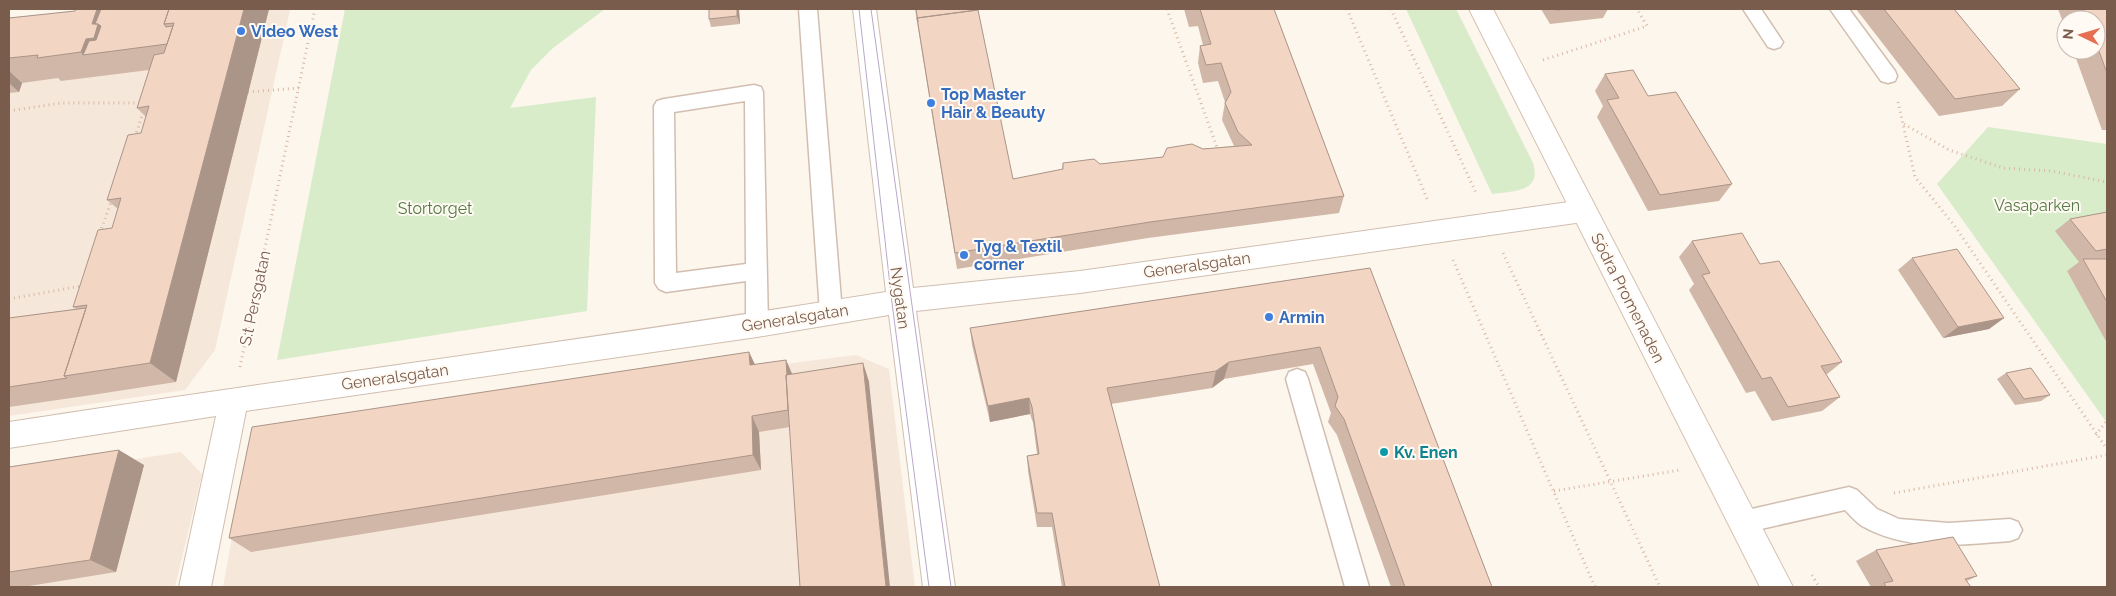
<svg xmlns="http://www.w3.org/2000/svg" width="2116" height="596" font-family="Raleway,sans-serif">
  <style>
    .residential { fill: #f5e8da }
    .green { fill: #d8ecc9 }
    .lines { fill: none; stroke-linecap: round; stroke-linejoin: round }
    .service-casing { stroke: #d1beb0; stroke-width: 3 }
    .minor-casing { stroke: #d1beb0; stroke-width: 2 }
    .secondary-casing { stroke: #d6c0b0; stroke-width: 2 }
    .path { stroke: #d9b8a5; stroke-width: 3; stroke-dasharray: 1 4; stroke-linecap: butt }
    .service { fill: #fff; fill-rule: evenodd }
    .minor { fill: #fff; fill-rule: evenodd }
    .secondary { fill: #fff; fill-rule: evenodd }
    .tram { stroke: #b9a8c9; stroke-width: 1 }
    .wall { fill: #d1b7a8 }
    .shaded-wall { fill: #aa9588 }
    .building { fill: #f3d5c3; stroke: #aa9588 }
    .shop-dot { fill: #3f7fe0; stroke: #fffaf3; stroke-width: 2 }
    .culture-dot { fill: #0f9aa8; stroke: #fffaf3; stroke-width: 2 }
    .labels { text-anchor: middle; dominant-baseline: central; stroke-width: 4; stroke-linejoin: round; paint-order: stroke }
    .shop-label { font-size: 16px; font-weight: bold; fill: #366cbe; stroke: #fffaf3; text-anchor: start }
    .park-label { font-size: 16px; fill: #537a41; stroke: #fffaf3 }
    .street-label { font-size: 16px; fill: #7a5c4d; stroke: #fffaf3 }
    .culture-label { font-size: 16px; font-weight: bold; fill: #0d838f; stroke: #fffaf3; text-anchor: start }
  </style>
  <rect width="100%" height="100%" fill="#fdf6ec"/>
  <!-- residential -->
  <path class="residential" d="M129,9L290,10L215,350L185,390L9,416V22Z
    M856,355L889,369L915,587H223L247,454L272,428Z
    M181,452L202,474L175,587H9V479Z"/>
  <!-- green -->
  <path class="green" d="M345,9H605L553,48L531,70L510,108L596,97L587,311L277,360Z
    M1406,9H1456L1533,163C1542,193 1513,191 1492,194Z
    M1988,127L2107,144V423L1937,184Z"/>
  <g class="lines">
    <defs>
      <path id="service" d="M799,9H817L842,312L839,318L831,321L823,318L820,312Z
        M1743,9H1761L1783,42L1780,47L1774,49L1768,47Z
        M1830,9H1849L1895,71L1897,76L1895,81L1888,83L1881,81Z
        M754,85L761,87L763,92L768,325L765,332L757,334L749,332L746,325V281L666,292L659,289L655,283L654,106L657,101L664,99ZM745,101L746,264L676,273L674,112Z
        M1297,369L1305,372L1308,379L1369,587H1345L1286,379L1289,372Z
        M1849,487L1857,490L1877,509L1899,519L1949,523L2010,519L2018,522L2022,530L2018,538L2010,541C1960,545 1908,552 1862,526C1856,522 1850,515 1845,510L1743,533L1735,530L1731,522L1735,514L1743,511Z"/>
      <path id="minor" d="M853,9H876L913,288L1080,271L1583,200L1592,203L1596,211L1592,219L1583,222L1080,293L916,311L955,587H923L889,315L757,337L246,411L211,587H179L216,416L9,448V422C301,377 594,339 886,292Z"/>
      <path id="secondary" d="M1469,9H1493L1793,587H1760Z"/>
    </defs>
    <!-- service casing -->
    <use href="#service" class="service-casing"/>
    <!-- minor casing -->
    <use href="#minor" class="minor-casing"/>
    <!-- secondary casing -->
    <use href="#secondary" class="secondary-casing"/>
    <!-- path -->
    <path class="path" d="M1167,9L1218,150
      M1347,9L1428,201
      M1391,9L1477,195
      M1543,60L1647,26L1637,9
      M248,92L299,88
      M1898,102L1915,177L1954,225L2107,449
      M9,111L61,103H142
      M1904,124L1949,150L2003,168L2051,171L2107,182
      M135,137L144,110
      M100,233L112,199
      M1503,253L1660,587
      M1453,260L1595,587
      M9,299L81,286
      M240,367L315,9
      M2096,435L2107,420
      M1554,491L1680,470
      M1894,493L2107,455
      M1812,575L1819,587"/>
    <!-- service -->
    <use href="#service" class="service"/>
    <!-- minor -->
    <use href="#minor" class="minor"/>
    <!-- secondary -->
    <use href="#secondary" class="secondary"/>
    <!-- tram -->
    <path class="tram" d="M859,9L892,303L929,587
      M871,9L951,587"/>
  </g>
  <!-- wall -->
  <path class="wall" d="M77,9H269L176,382L92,395L9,407V318L76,309L73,307L112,228L118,209L107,200L141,133L146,117L137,108L149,70L61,81L58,78L22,83L19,92L9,93V18L75,11Z
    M915,9L1013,179L1062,170L1063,163L1100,164L1163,157L1203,149L1234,146L1222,120L1225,102L1218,81L1203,83L1198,63L1200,46L1203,45L1198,26L1189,27L1184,9H1274L1344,196L1339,213L1148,238L957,269Z
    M1541,9H1608L1603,18L1550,24Z
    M1856,9H1954L2020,89L2002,106L1939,116Z
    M2058,9H2107V130H2102L2073,50H2096V20H2066V30Z
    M739,10L740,24L711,27L709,19Z
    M1605,74L1648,96L1732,184L1719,201L1648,211L1597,117L1603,106L1595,91Z
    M2107,212V343L2067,271L2079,262L2055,231L2070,219Z
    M1692,241L1760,264L1842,362L1826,375L1840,397L1822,411L1772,421L1755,391L1746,393L1689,290L1694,284L1679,257Z
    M1912,258L2004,318L1989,329L1943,338L1898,270Z
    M1370,268L1492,587H1391L1337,435L1328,422L1331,413L1313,364L1224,379L1212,388L1111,404L1160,587H1062L1052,527H1037L1028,471L1027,456L1037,454L1033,423L1030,414L990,422L972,345L970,328Z
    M749,352L755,365L786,360L792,374L863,363L869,382L790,427L759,432L761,470L251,552L229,538Z
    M2006,373L2050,395L2041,401L2015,405L1997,379Z
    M144,465L116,572L23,587H9V467Z
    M1876,550L1977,576L1967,581L1971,587H1871L1856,561Z"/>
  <!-- shaded-wall -->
  <path class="shaded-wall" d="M97,9H103L108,52L94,38L92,24Z
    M244,9H269L176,382L150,363Z
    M737,9H739V10L740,24L737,16Z
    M94,38L108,52L83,55L81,52L86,39Z
    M9,71L22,83L19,92L9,83Z
    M2004,318L1989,329L1943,338L1958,327Z
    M749,352L757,369L750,365Z
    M786,360L793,376L789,410Z
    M1229,362L1224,379L1212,388L1216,371Z
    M863,363L869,382L890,587H886Z
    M1029,398L1030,414L990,422L988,406Z
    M752,416L759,432L761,470L753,455Z
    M119,450L144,465L116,572L90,560Z"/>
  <!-- building -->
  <path class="building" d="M77,9H97L92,24H98L94,38L86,39L81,52L37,58L38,55L9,58V18L75,11Z
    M101,9H172H169L164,24L166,27L173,26L167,44L83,55L89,41L96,40L101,26L98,24H95Z
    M169,9H244L150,363L64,376L87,305L73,307L98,230L112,228L121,198L107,200L128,135L141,133L149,106L137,108L154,55L164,53L174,23L164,24Z
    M709,9H737V16L709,19Z
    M916,9H977V10L917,18L918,22Z
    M1200,9H1274L1344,196L1150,222L955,253L917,18L978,10L1013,179L1063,169V163L1094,159L1100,164L1163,157L1167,148L1192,144L1203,149L1252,145L1238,132L1225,103L1231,92L1221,63L1206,65L1200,46L1211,44Z
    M1556,9H1571L1556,10Z
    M1884,9H1954L2020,89L1955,99Z
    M2083,9H2107V73L2096,43V20H2087Z
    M1633,70L1648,96L1676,92L1732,184L1660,195L1607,100L1619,98L1605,74Z
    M2107,212V249L2096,251L2070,219Z
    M1742,233L1760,264L1779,261L1842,362L1821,366L1840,397L1788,407L1771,377L1762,379L1702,275L1710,273L1692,241Z
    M1957,249L2004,318L1958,327L1912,258Z
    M2083,259H2107V302Z
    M1370,268L1492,587H1405L1344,419L1335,406L1338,397L1320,347L1229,362L1216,371L1107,388L1160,587H1065L1052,513H1037L1027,456L1039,454L1032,407L1029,398L988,406L970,328Z
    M86,308L64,376L67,378L9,387V318Z
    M749,352L750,365L786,360L787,375H786L788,410L752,416L753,455L229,538L252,427Z
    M863,363L886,587H800L786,375Z
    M2031,368L2050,395L2024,399L2006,373Z
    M119,450L90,560L9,572V467Z
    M1953,537L1977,576L1965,579L1971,587H1886L1884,583L1893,581L1876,550Z"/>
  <!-- markers -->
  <g class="shop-dot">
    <circle cx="241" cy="31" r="5"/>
    <circle cx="931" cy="103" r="5"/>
    <circle cx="964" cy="255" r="5"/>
    <circle cx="1269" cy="317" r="5"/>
  </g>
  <circle class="culture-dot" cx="1384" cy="452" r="5"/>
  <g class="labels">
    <!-- shop labels -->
    <g class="shop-label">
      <text x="251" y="31">Video West</text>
      <text x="941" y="94">Top Master<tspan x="941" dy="18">Hair &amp; Beauty</tspan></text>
      <text x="974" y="246">Tyg &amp; Textil<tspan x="974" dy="18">corner</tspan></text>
      <text x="1279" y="317">Armin</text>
    </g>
    <!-- park labels -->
    <g class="park-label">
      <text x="2037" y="205">Vasaparken</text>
      <text x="435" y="208">Stortorget</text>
    </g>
    <!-- street labels -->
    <g class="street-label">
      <text transform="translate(1197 265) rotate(-8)">Generalsgatan</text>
      <text transform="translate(255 298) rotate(-78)">S:t Persgatan</text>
      <text transform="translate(900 298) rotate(82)">Nygatan</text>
      <text transform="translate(1628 298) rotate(63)">Södra Promenaden</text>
      <text transform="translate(795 318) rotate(-9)">Generalsgatan</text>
      <text transform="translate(395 377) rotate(-8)">Generalsgatan</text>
    </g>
    <!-- culture labels -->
    <g class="culture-label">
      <text x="1394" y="452">Kv. Enen</text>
    </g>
  </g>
  <!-- border -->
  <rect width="2116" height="596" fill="none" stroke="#7a5c4d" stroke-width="20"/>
  <!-- north arrow -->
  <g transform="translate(2081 35) rotate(275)"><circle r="24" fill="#fffaf3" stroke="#cabbb1"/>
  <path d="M0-4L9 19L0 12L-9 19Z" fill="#e76f51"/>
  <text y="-8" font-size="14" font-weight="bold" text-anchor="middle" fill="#7a5c4d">N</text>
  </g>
</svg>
